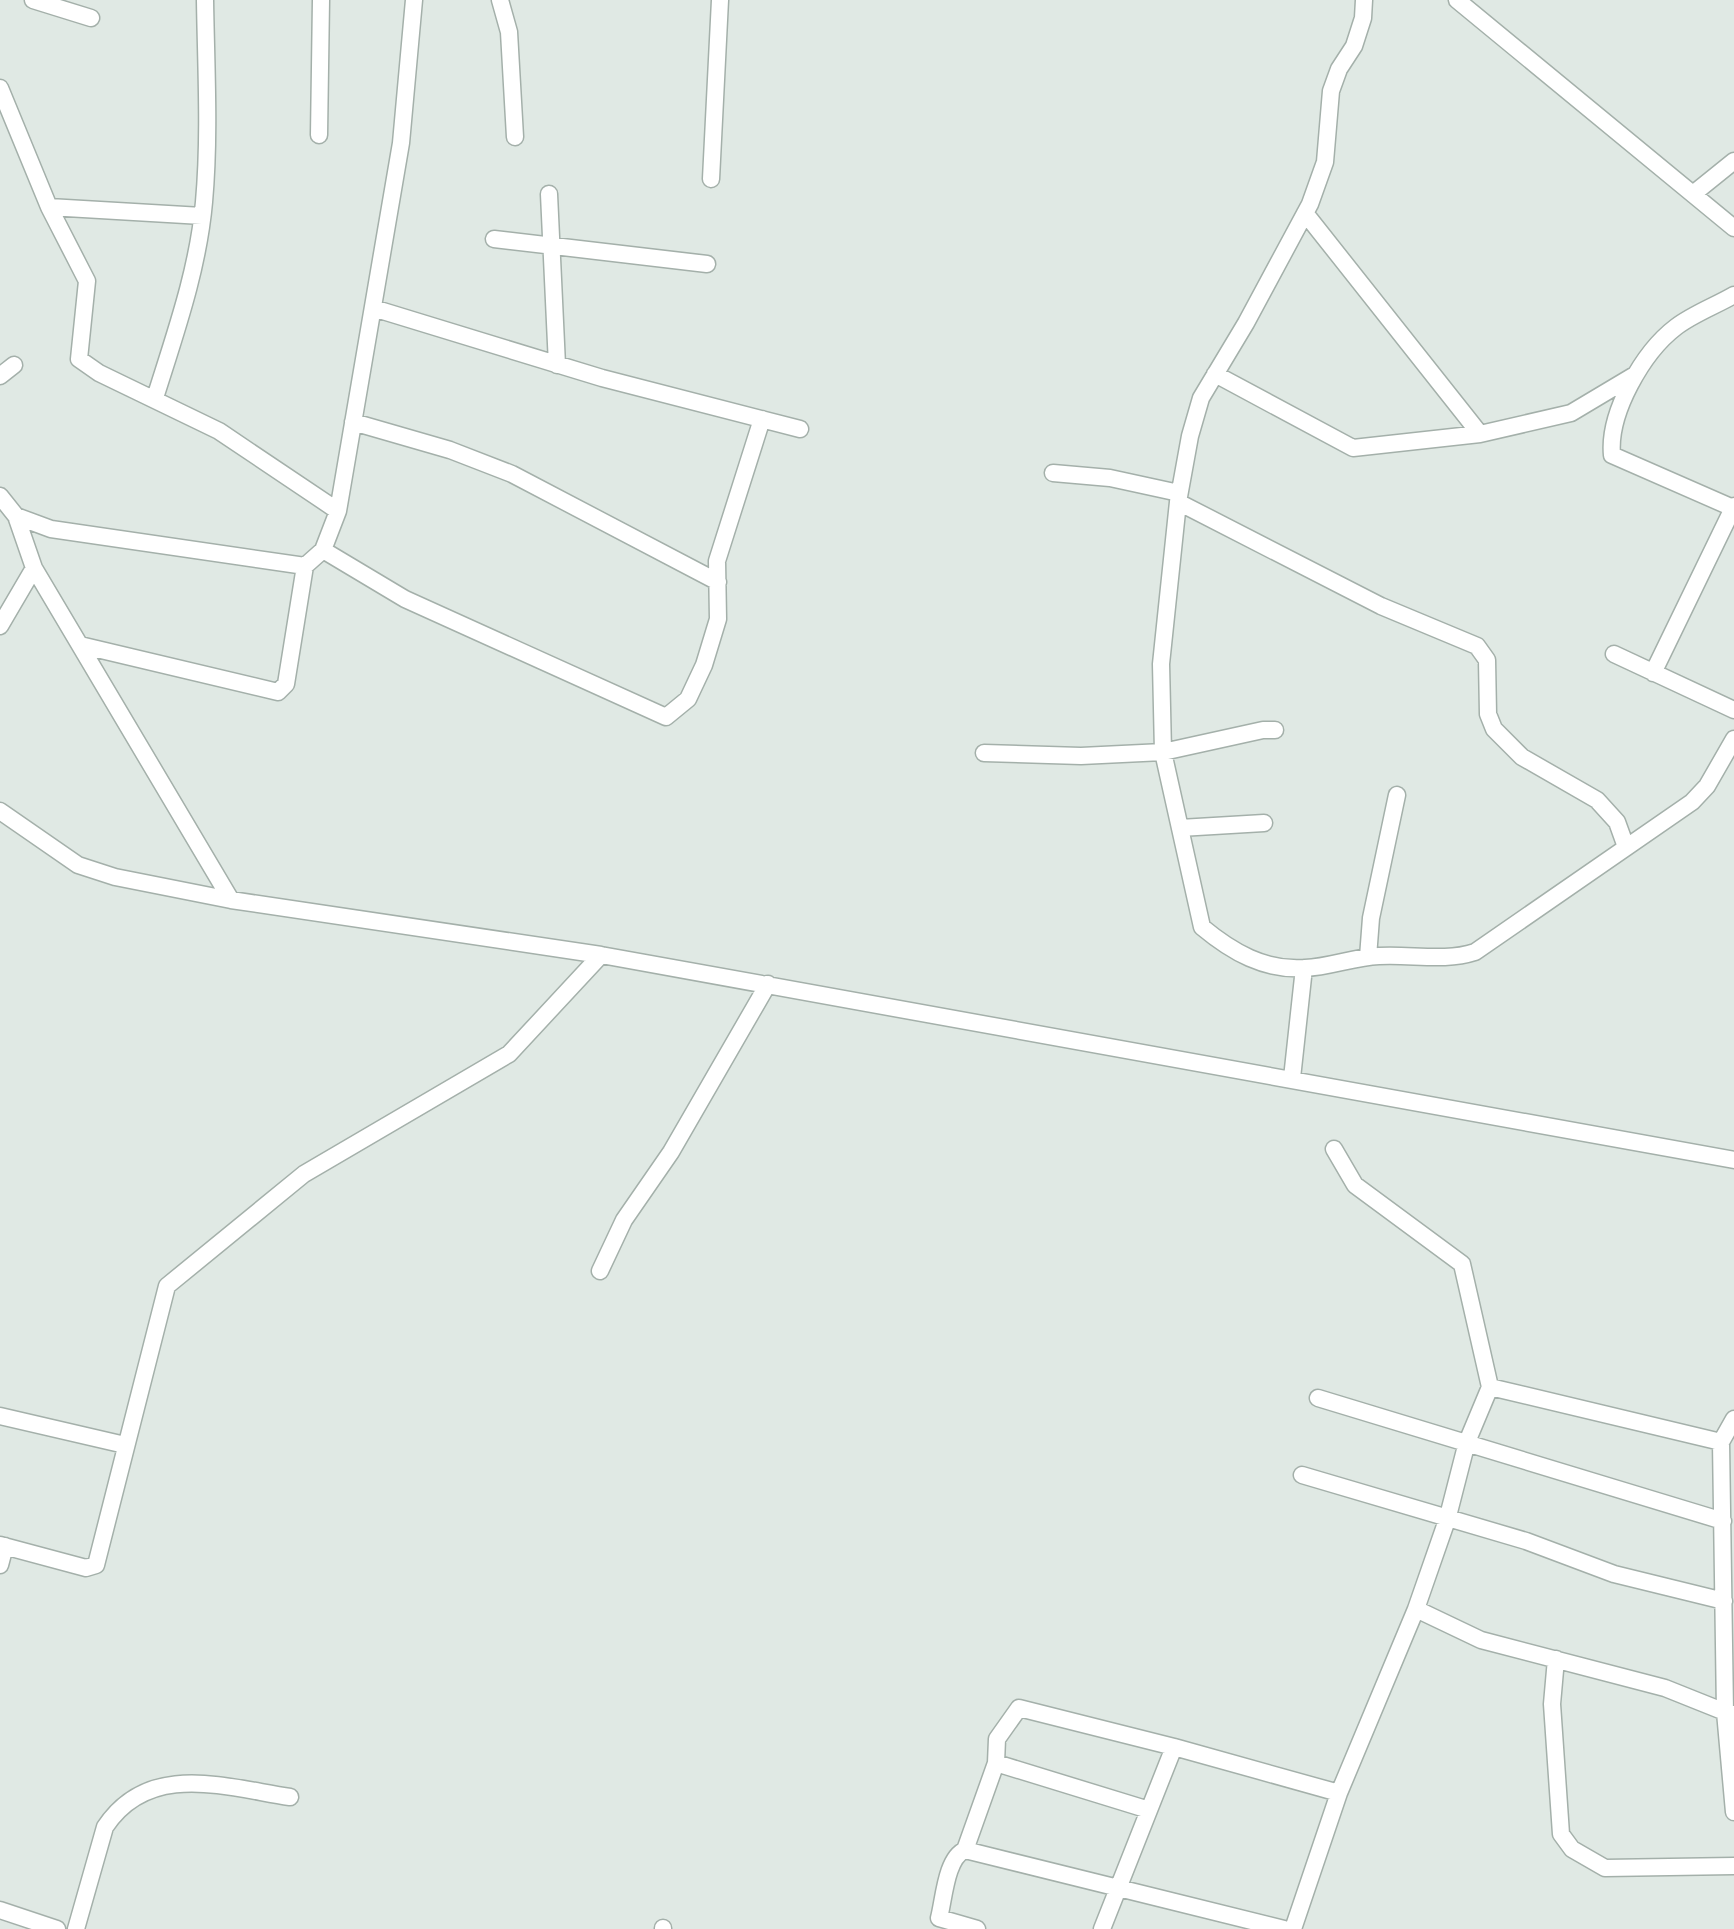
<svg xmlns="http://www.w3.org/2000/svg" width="1734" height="1929" font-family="'Asap Condensed',sans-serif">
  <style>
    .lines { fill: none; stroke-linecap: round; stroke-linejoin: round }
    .street-casing { stroke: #a4b0aa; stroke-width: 19 }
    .street { stroke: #fff; stroke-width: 16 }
  </style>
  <rect width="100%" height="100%" fill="#e0e9e4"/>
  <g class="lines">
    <defs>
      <path id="street" d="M33,0L91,18
        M500,0L509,32L515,137
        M1364,0L1363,18L1354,46L1339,69L1331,91L1325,162L1310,204L1246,323L1201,398L1190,436L1178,502L1161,664L1163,752L1202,927C1232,952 1265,971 1305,968C1330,967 1354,957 1379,956C1412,954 1444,962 1475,952L1692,802L1707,786L1734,739
        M1457,0L1734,228
        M0,88L49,207L87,281L79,359L99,373L219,431L338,511
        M319,135L321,0
        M711,179L720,0
        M549,194L557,365
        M1693,194L1734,161
        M49,207L202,216
        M1305,213L1480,434
        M494,239L707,264
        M373,308L602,378L800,429
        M1215,374L1353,448L1480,434L1571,413L1633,376
        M0,376L14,365
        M155,398C175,334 198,270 204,202C210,135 206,67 205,0
        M353,422L450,450L512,474L718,582
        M1053,473L1110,478L1179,493
        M0,496L16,516L34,568L231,900
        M1178,502L1381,606L1477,646L1487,660L1488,714L1494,729L1522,757L1597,800L1617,822L1626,847
        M1733,508L1612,455C1608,413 1643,352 1676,327C1693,314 1715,306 1734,295
        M16,516L51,529L305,566L323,550L338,511L401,143L414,0
        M323,550L405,599L666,717L688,699L704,665L718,619L717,561L762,419
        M0,626L34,568
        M80,645L278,692L286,684L305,566
        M1614,654L1734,710
        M1653,673L1734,506
        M984,753L1081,756L1163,752L1263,730H1275
        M0,811L78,865L115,877L231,900L601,955L1734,1160
        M1180,828L1264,823
        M1368,957L1371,918L1397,795
        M1292,1078L1304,968
        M1334,1149L1355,1185L1462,1264L1490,1387L1467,1442L1447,1520L1416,1609
        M600,1271L624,1220L671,1152L768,984
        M1490,1387L1721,1442
        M1318,1398L1723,1521
        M0,1416L125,1445
        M1302,1475L1526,1541L1614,1574L1724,1601
        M0,1545L86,1568L96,1565L167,1286L304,1174L509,1054L601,955
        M0,1565L5,1546
        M1556,1659L1552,1704L1561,1834L1572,1849L1605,1868L1734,1866
        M1733,1714L1725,1712L1734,1812
        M996,1763L1149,1810
        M965,1850L996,1763L997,1739L1019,1708L1174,1747L1339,1793
        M0,1910L57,1929
        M76,1929L105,1827C149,1761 224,1787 290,1797
        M663,1929V1928
        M977,1929L939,1918C944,1899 946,1858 965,1850L1284,1929
        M1102,1929L1174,1747
        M1293,1929L1339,1793L1416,1609L1481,1640L1665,1688L1725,1712L1721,1442L1734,1419"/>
    </defs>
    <!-- street casing -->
    <use href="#street" class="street-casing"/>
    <!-- street -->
    <use href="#street" class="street"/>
  </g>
</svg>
